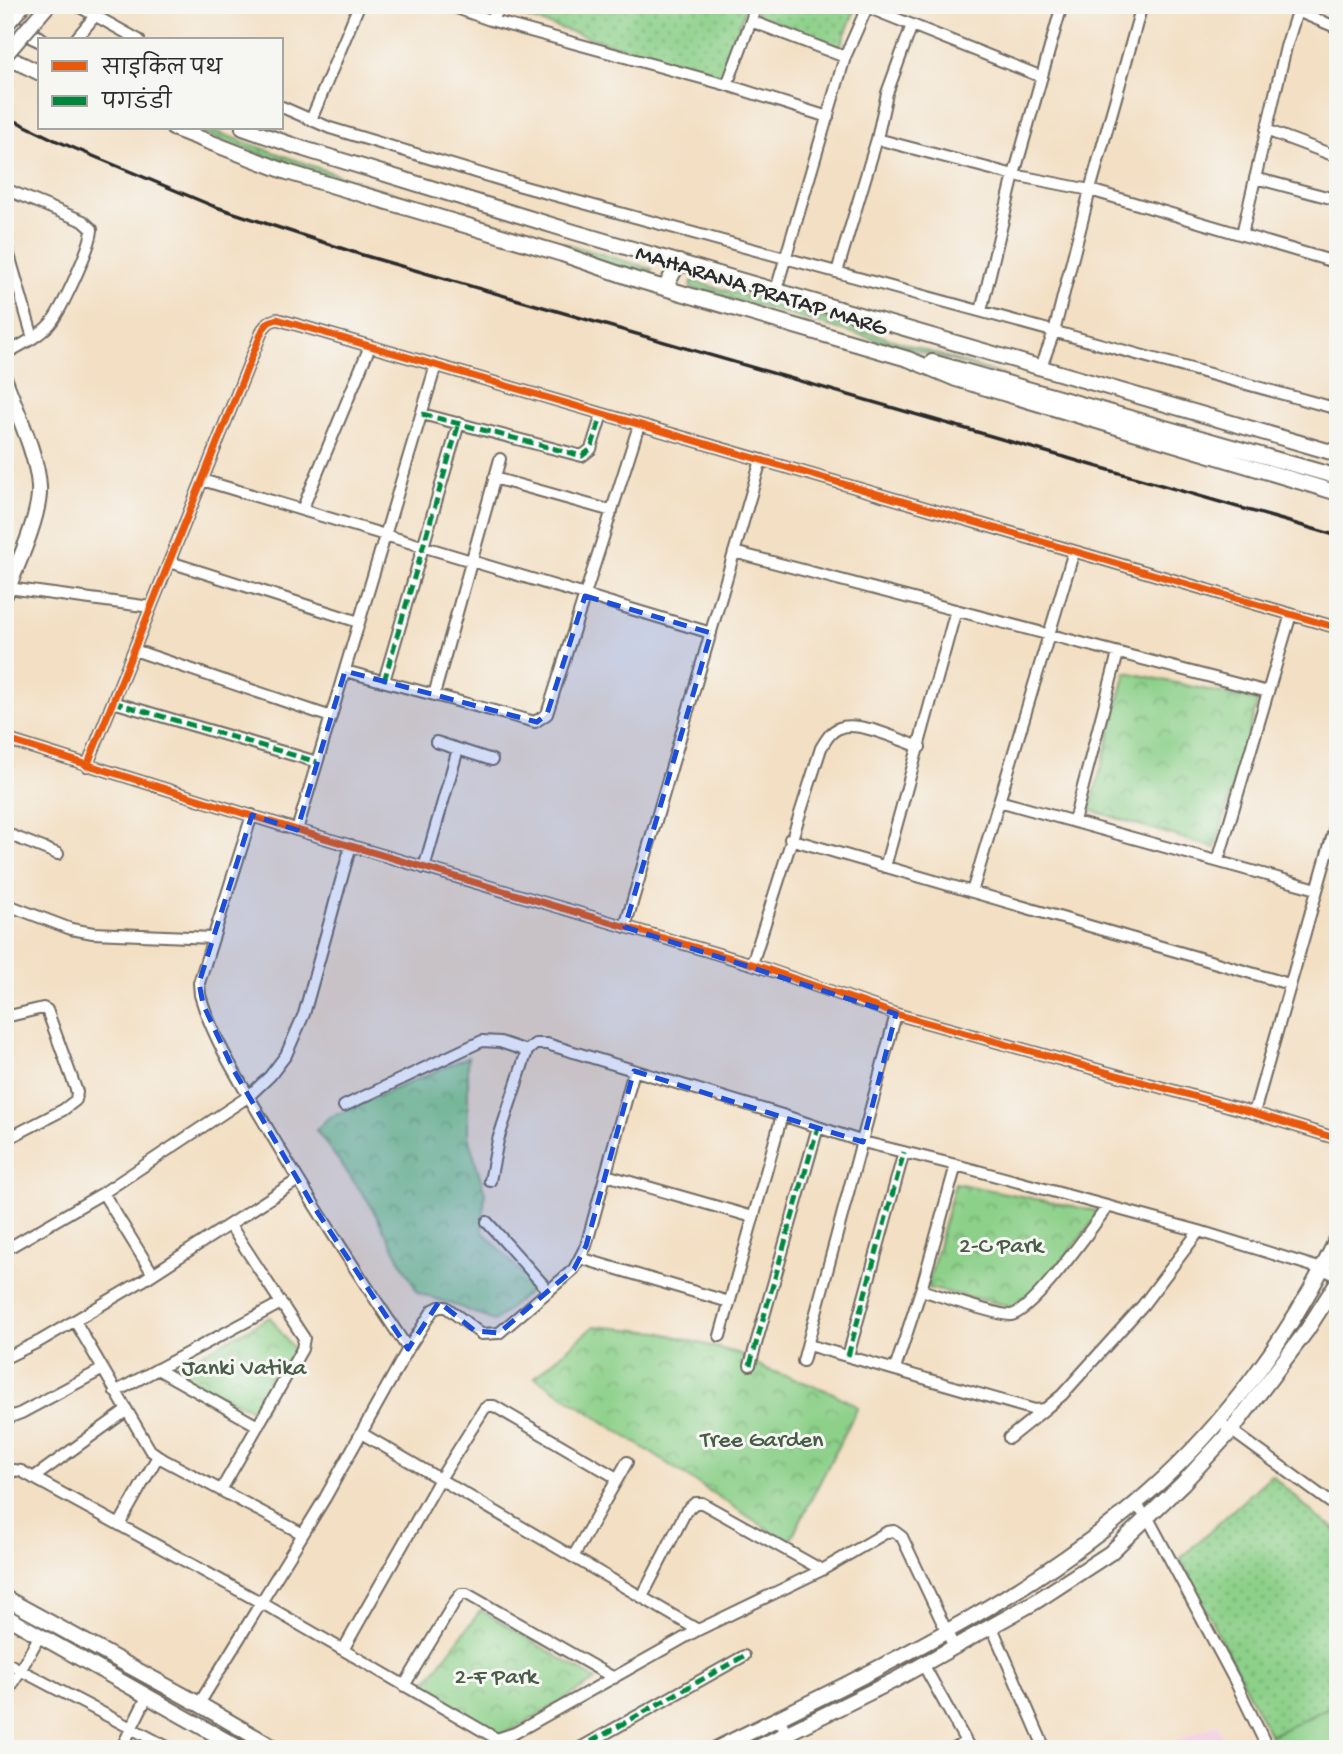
<svg xmlns="http://www.w3.org/2000/svg" width="1343" height="1754" font-family="'Gochi Hand','Playpen Sans Deva',sans-serif">
  <style>
    .built { fill: #f2cfe2 }
    .grass { fill: url(#grass-dots); stroke: #5c7e5a; stroke-width: 2 }
    .park { fill: url(#park-crowns); stroke: #5c7e5a; stroke-width: 2 }
    .pitch { fill: #8cd089; stroke: #5c7e5a; stroke-width: 2 }
    .lines { fill: none; stroke-linecap: round; stroke-linejoin: round }
    .street-casing { stroke: #716a60; stroke-width: 14 }
    .secondary-casing { stroke: #716a60; stroke-width: 18 }
    .street { stroke: #fff; stroke-width: 10 }
    .secondary { stroke: #fff; stroke-width: 14 }
    .rail { stroke: #2b2b2b; stroke-width: 3.5 }
    .secondary-bridge-casing { stroke: #716a60; stroke-width: 18; stroke-linecap: butt }
    .secondary-bridge { stroke: #fff; stroke-width: 14 }
    .quiet { stroke: #00873e; stroke-width: 5; stroke-dasharray: 10 5; stroke-linecap: butt }
    .cycleway-casing { stroke: #f6f6f2; stroke-width: 11 }
    .cycleway { stroke: #e8590c; stroke-width: 7 }
    .marked { fill: #1d4ed8; fill-opacity: 0.2; stroke: #1d4ed8; stroke-width: 5; stroke-dasharray: 14 9; stroke-linejoin: round }
    .labels { text-anchor: middle; dominant-baseline: central; stroke-width: 6; stroke-linejoin: round; paint-order: stroke }
    .street-label { font-size: 24px; fill: #2b2b2b; stroke: #f6f6f2 }
    .park-label { font-size: 24px; fill: #485d47; stroke: #f6f6f2 }
  </style>
  <defs>
    <pattern id="grass-dots" width="8" height="8" patternUnits="userSpaceOnUse" patternTransform="scale(1.75)"><rect width="8" height="8" fill="#8cd089"/><path d="M2 2h.1M6 6h.1" fill="none" stroke="#73a970" stroke-width="1.8" stroke-linecap="round"/></pattern>
    <pattern id="park-crowns" width="20" height="18" patternUnits="userSpaceOnUse" patternTransform="scale(1.75)"><rect width="20" height="18" fill="#8cd089"/><path d="M2 6a3 3 0 1 1 6 0M12 15a3 3 0 1 1 6 0" fill="none" stroke="#73a970"/></pattern>
  </defs>
  <rect width="100%" height="100%" fill="#f6f6f2"/>
  <filter id="ink" filterUnits="userSpaceOnUse"><feTurbulence type="fractalNoise" baseFrequency=".0143" numOctaves="2"/><feDisplacementMap in="SourceGraphic" scale="14" xChannelSelector="R" yChannelSelector="G"/><feConvolveMatrix kernelMatrix="1 2 1 2 8 2 1 2 1" color-interpolation-filters="sRGB"/></filter>
  <filter id="wash" filterUnits="userSpaceOnUse"><feTurbulence type="fractalNoise" baseFrequency=".00686" numOctaves="4" result="noise"/><feDisplacementMap in="SourceGraphic" scale="28" xChannelSelector="R" yChannelSelector="G"/><feGaussianBlur stdDeviation="1.57" result="paint"/><feColorMatrix in="noise" values="0 0 0 0 0 0 0 0 0 0 0 0 0 0 0 0 0 1.4 0 .05"/><feComposite in="paint" operator="in"/></filter>
  <g filter="url(#wash)">
    <rect width="100%" height="100%" fill="#f3dfc3"/>
    <!-- built -->
    <path class="built" d="M1217,1724L1227,1749H1158Z"/>
    <!-- grass -->
    <path class="grass" d="M522,5H746L723,79L514,14Z
      M759,5H857L840,47L755,14Z
      M189,128H205L366,185L652,269L649,275C494,231 340,184 189,128Z
      M692,281L847,325L1005,376L690,287Z
      M1271,1475L1316,1516L1338,1530V1703L1270,1736L1180,1559Z"/>
    <!-- park -->
    <path class="park" d="M1126,672L1258,701L1215,848L1090,810Z
      M468,1057V1136L485,1193L482,1231L535,1287L494,1321L460,1307L418,1293L369,1202L316,1130L328,1118Z
      M955,1183L1101,1212L1026,1305L1015,1307L927,1288Z
      M270,1317L294,1350L260,1414L173,1372L175,1368Z
      M594,1326L659,1332L740,1354L766,1369L831,1392L858,1407L789,1543L535,1377Z
      M481,1610L596,1680L517,1728L499,1735L420,1690Z"/>
    <!-- pitch -->
    <path class="pitch" d="M1338,1703V1749H1276L1270,1736Z"/>
  </g>
  <g filter="url(#ink)">
    <g class="lines">
      <defs>
        <path id="street" d="M76,5L139,40
          M448,5L490,20L727,85L828,117
          M756,5L751,21L845,57
          M867,7L1042,77
          M1297,11L1338,28
          M490,20L504,5
          M75,40L104,5
          M727,85L751,21
          M282,107L330,128L521,186L1338,409
          M311,120L359,5
          M1266,130L1338,157
          M877,139L887,93L912,25
          M1255,178L1338,200
          M5,189L83,221L92,229C92,245 61,311 50,324C38,337 21,345 5,354
          M1242,234L1286,47L1299,5
          M5,241L33,338
          M837,272L877,139L1014,175L1090,190L1338,263
          M776,290L845,57L868,5
          M981,311L1014,175L1062,5
          M1041,367L1054,332L1090,190L1142,5
          M422,414L582,456L591,449L602,414
          M494,478L612,511
          M202,480L711,633
          M302,510L370,346
          M734,552L1268,692
          M170,562L359,622
          M8,588L151,607
          M134,650L331,717
          M345,671L535,722L547,714L639,425
          M384,681L459,423
          M434,695L500,459
          M113,702L317,762
          M5,739L297,830L752,964L896,1014L1254,1113L1338,1139
          M436,742L492,760
          M87,766L263,329L269,322L277,319L1338,628
          M999,801L1317,889
          M252,815L199,983L200,995C213,1040 241,1083 265,1124C310,1201 359,1275 408,1349
          M1074,821L1118,653
          M297,830L436,365
          M5,833L58,854
          M790,839L1289,984
          M1218,861L1291,614
          M885,867L956,610
          M424,868L458,749
          M972,892L1074,551
          M5,904L71,929L93,933L213,938
          M625,927L761,460
          M752,964L821,748C826,740 830,732 839,728C858,720 900,740 920,747
          M5,1017L43,1008L47,1010L77,1092L76,1100L63,1110L5,1140
          M344,1106L482,1041L500,1042L527,1051
          M1254,1113L1338,816
          M606,1175L753,1217
          M490,1181L498,1140L527,1051L535,1044H547L782,1115L863,1142L956,1165L1199,1231L1322,1269L1338,1276
          M103,1193L153,1274
          M487,1222L548,1290
          M5,1250L103,1193L249,1096L270,1076L286,1055L304,1014L351,845
          M580,1258L729,1302
          M921,1290C938,1295 998,1316 1011,1315C1033,1312 1092,1227 1108,1206
          M75,1321L150,1450L164,1460L303,1534
          M720,1336L782,1115
          M808,1345L1035,1410L1045,1409L1062,1395L1143,1305L1199,1231
          M848,1356L904,1152
          M5,1358L40,1341L142,1281L298,1180
          M803,1361L896,1014
          M750,1365L818,1127
          M157,1369L258,1426
          M895,1369L921,1290L956,1165
          M115,1392L281,1303
          M5,1419L21,1413L103,1369
          M1217,1420L1338,1508
          M361,1433L698,1630
          M1009,1438L1045,1409
          M33,1478L126,1411
          M5,1480L14,1470L21,1471L262,1603L497,1739L515,1733L698,1630L822,1570L887,1532L894,1531L902,1537L954,1647
          M221,1490L302,1349L304,1338L300,1332L230,1225
          M1135,1504L1148,1518L1236,1683L1268,1749
          M119,1525L158,1456
          M573,1557L627,1462
          M642,1597L686,1511L695,1503H702L822,1570
          M991,1625L1045,1749
          M343,1650L440,1479L484,1409L488,1406H494L617,1478
          M5,1662L171,1749
          M923,1664L970,1749
          M404,1686L454,1603L461,1594H467L614,1678
          M5,1698L40,1635
          M199,1704L325,1498L408,1349L433,1310L439,1307H446L481,1334L499,1333L512,1322L574,1269L586,1246L634,1071
          M778,1717L796,1749
          M121,1749L148,1695
          M578,1749L744,1656
          M953,1749L966,1742"/>
        <path id="secondary" d="M5,23L41,40
          M5,56L40,73
          M173,128L287,172L562,254L637,280L908,359L956,379L1338,493
          M243,128L304,149L574,232L1338,454
          M665,288L679,262
          M932,362L1338,477
          M5,380C16,410 38,457 39,487C41,515 16,568 5,595
          M5,1598L199,1704L276,1749
          M5,1616L241,1749
          M716,1749C862,1676 1027,1602 1149,1492C1228,1422 1293,1331 1338,1237
          M755,1749L895,1680L1035,1602L1110,1553L1183,1483L1231,1431L1307,1330L1338,1281"/>
      </defs>
      <!-- street casing -->
      <use href="#street" class="street-casing"/>
      <!-- secondary casing -->
      <use href="#secondary" class="secondary-casing"/>
      <!-- street -->
      <use href="#street" class="street"/>
      <!-- secondary -->
      <use href="#secondary" class="secondary"/>
      <!-- rail -->
      <path class="rail" d="M5,116L57,141L213,206L359,254L1338,536"/>
      <defs>
        <path id="secondary-bridge" d="M5,26L23,5
          M5,55L48,5"/>
      </defs>
      <!-- secondary-bridge casing -->
      <use href="#secondary-bridge" class="secondary-bridge-casing"/>
      <!-- secondary-bridge -->
      <use href="#secondary-bridge" class="secondary-bridge"/>
      <!-- quiet -->
      <path class="quiet" d="M422,414L582,456L591,449L602,414
        M384,681L459,423
        M113,702L317,762
        M848,1356L904,1152
        M750,1365L818,1127
        M578,1749L744,1656"/>
      <defs>
        <path id="cycleway" d="M5,739L297,830L752,964L896,1014L1254,1113L1338,1139
          M87,766L263,329L269,322L277,319L1338,628"/>
      </defs>
      <!-- cycleway casing -->
      <use href="#cycleway" class="cycleway-casing"/>
      <!-- cycleway -->
      <use href="#cycleway" class="cycleway"/>
    </g>
  </g>
  <!-- marked area -->
  <path class="marked" d="M585,596L711,633L625,927L896,1014L863,1142L634,1071L586,1246L574,1269L499,1333L475,1331L439,1302L408,1349L312,1204L233,1069L203,1004L199,983L252,815L297,830L345,671L537,722L547,714Z"/>
  <g class="labels">
    <!-- street labels -->
    <g class="street-label">
      <text transform="translate(761 292) rotate(17)">MAHARANA PRATAP MARG</text>
    </g>
    <!-- park labels -->
    <g class="park-label">
      <text x="1001" y="1247">2-C Park</text>
      <text x="244" y="1369">Janki Vatika</text>
      <text x="762" y="1441">Tree Garden</text>
      <text x="496" y="1678">2-F Park</text>
    </g>
  </g>
  <!-- margin -->
  <rect width="1343" height="1754" fill="none" stroke="#f6f6f2" stroke-width="28"/>
  <!-- legend -->
  <rect x="38" y="38" width="245" height="91" fill="#f6f6f2" stroke="#a5a5a2" stroke-width="2"/>
  <rect x="52" y="61" width="35" height="10" fill="#e8590c" stroke="#a5a5a2" stroke-width="2"/>
  <text x="102" y="74" font-size="21" fill="#2b2b2b">साइकिल पथ</text>
  <rect x="52" y="96" width="35" height="10" fill="#00873e" stroke="#a5a5a2" stroke-width="2"/>
  <text x="102" y="108" font-size="21" fill="#2b2b2b">पगडंडी</text>
</svg>
